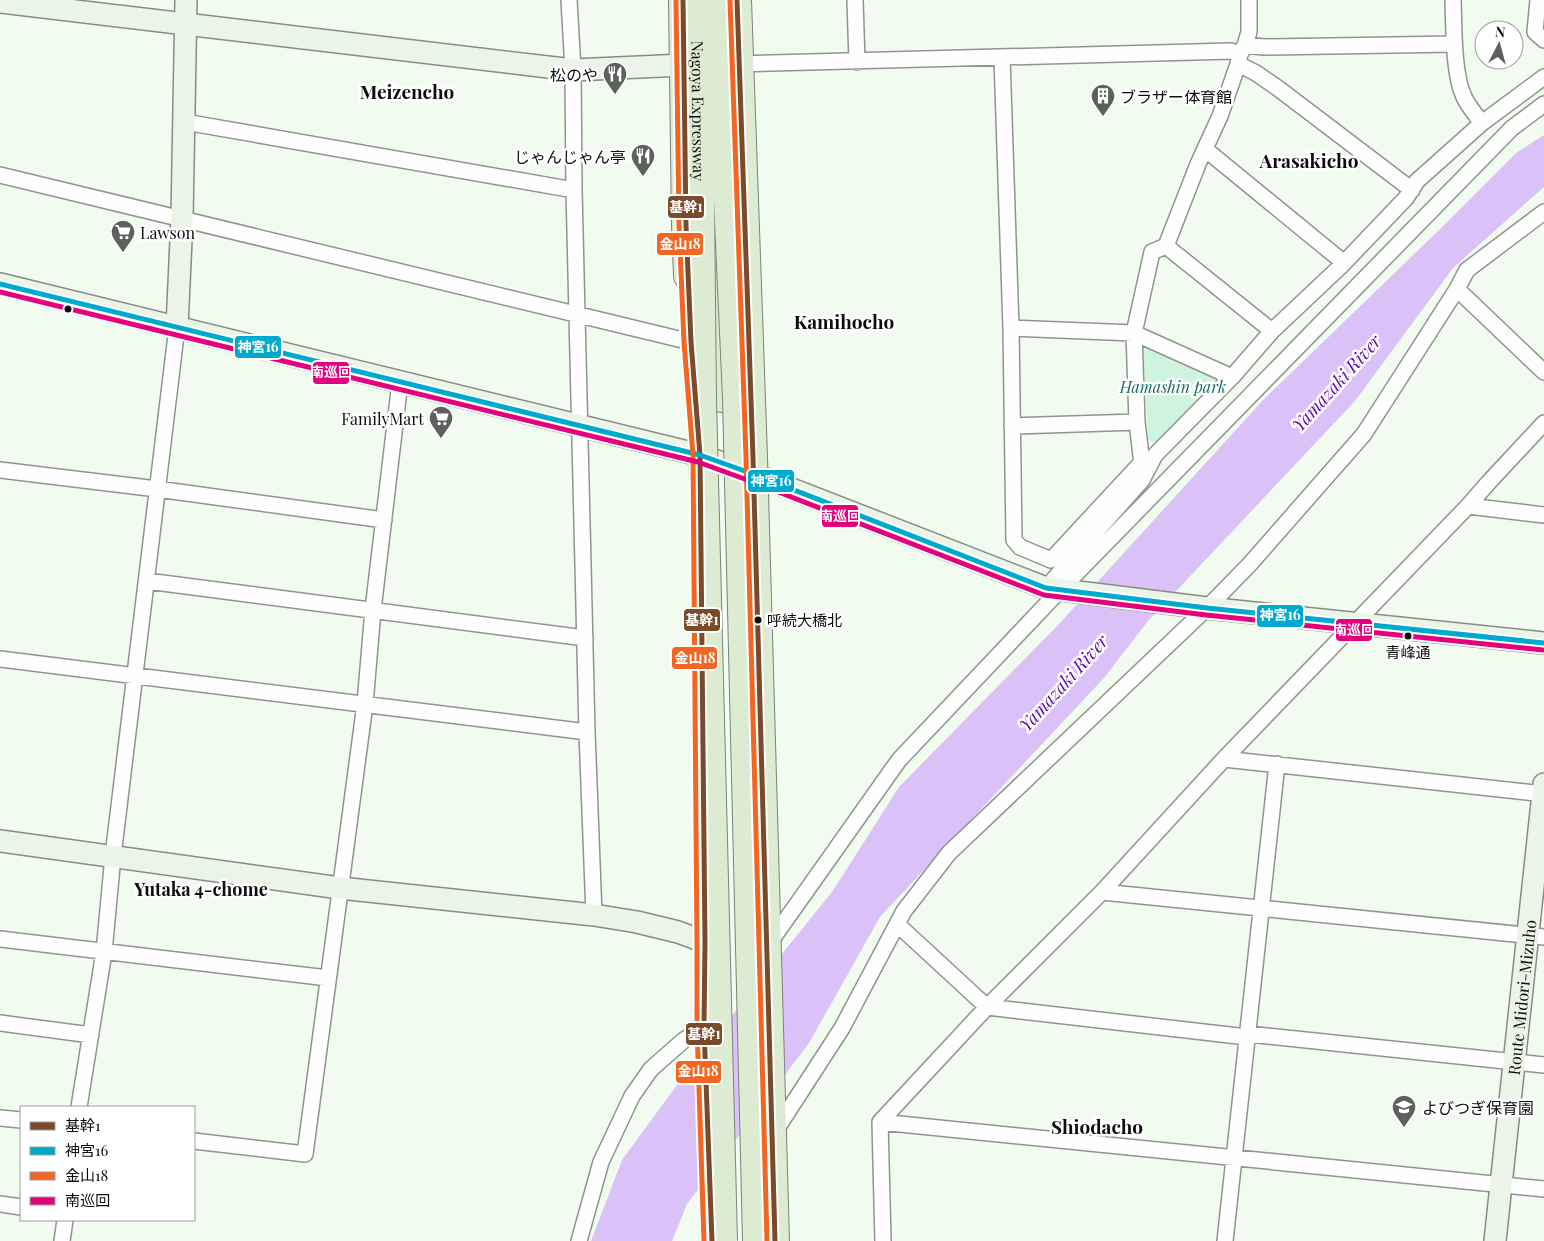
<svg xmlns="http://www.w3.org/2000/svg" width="1544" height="1241" font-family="'Playfair Display','Noto Sans JP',serif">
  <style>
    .green { fill: #cef4e0 }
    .water { fill: #dac2f9 }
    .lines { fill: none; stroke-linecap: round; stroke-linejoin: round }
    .street-casing { stroke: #90948f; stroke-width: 18 }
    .secondary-casing { stroke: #878b86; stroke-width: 24 }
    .highway-casing { stroke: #7d817c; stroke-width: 30 }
    .street { stroke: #fdfefd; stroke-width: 15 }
    .secondary { stroke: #eaf5e8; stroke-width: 21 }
    .highway { stroke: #deebd3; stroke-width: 28 }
    .highway-bridge-casing { stroke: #7d817c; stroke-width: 30; stroke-linecap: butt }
    .highway-bridge { stroke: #deebd3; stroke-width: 28 }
    .bus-1-casing { stroke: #fff; stroke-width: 9 }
    .bus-2-casing { stroke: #fff; stroke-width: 9 }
    .bus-3-casing { stroke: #fff; stroke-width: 9 }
    .bus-4-casing { stroke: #fff; stroke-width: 9 }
    .bus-1 { stroke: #7a4b2a; stroke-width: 5 }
    .bus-2 { stroke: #00a9ce; stroke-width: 5 }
    .bus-3 { stroke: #f26522; stroke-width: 5 }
    .bus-4 { stroke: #e5007d; stroke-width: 5 }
    .bus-dot { fill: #0d0d0d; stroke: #fff; stroke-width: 2 }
    .labels { text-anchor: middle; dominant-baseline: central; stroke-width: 5; stroke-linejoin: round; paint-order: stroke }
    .bus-label { font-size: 15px; fill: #0d0d0d; stroke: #fff; text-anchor: start }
    .poi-label { font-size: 16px; fill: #0d0d0d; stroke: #fff; text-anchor: end }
    .street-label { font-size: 16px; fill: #0d0d0d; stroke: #fff }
    .park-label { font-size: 16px; font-style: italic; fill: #166b60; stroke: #fff }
    .water-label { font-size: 18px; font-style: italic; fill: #5c08ac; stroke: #fff }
    .neighbourhood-label { font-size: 18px; font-weight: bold; fill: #0d0d0d; stroke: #fff }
    .quarter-label { font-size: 19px; font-weight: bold; fill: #0d0d0d; stroke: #fff }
    .line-badge { stroke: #fff; stroke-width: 2 }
    .badge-label { font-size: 14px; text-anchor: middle; font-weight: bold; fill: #fff }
  </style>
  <rect width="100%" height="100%" fill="#f2fbf0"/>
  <!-- green -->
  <path class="green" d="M1153,345L1214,374L1217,383L1157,444L1148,440L1143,350Z"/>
  <!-- water -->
  <path class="water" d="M1544,135V187L1453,268L1355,401L1148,621L1104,678L880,917L809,1043L687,1204L672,1241H591L622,1160L688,1070L832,892L899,787L1061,622L1263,400L1435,234L1516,153Z"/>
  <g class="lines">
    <defs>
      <path id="street" d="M569,0L573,70L574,190L587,732L594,915
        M855,0L857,62
        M1453,0C1454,26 1453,74 1464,97C1468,106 1476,115 1482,123
        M1538,0L1535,32L1544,40
        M1245,45L1264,47L1454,44
        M1002,58L1011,328L1014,540L1020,547L1051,560L1141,463
        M738,64L1231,51L1240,54
        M1238,64L1256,73L1279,89L1412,190
        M185,122L574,190
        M1205,149L1343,262
        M0,175L691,342
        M1457,289L1544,372
        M1011,328L1134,333L1232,377
        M1272,331L1342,265L1406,198L1417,181L1482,123L1544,77
        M1012,426L1137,422
        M0,470L157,489L384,520
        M1143,473L1137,422L1134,333L1152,252L1166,246
        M1468,506L1544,515
        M147,581L585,638
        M1046,588L1142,480L1155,455L1232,377L1272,331L1166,246L1198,164L1220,116L1238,64L1240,54L1245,45L1249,32V0
        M0,659L587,732
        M1224,759L1468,506L1489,482L1544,423
        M1102,892L1544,937
        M897,924L987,1007L1247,1037
        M0,939L328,978
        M768,945L899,760L1060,590L1512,128L1544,104
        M0,1023L91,1035
        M1248,1034L1544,1065
        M79,1107L104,952L113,856L177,327
        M0,1118L21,1120
        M880,1122L1544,1189
        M774,1133L842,1028L904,911L949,853L1207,608L1249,565L1364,434L1457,289L1467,270L1544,212
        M194,1141L305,1154L365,704L373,610L400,382
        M0,1204L21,1207
        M62,1241L65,1220
        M579,1241L601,1162L632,1096L651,1069L684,1040L704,1027
        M883,1241L880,1122L987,1007L1102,892L1224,759L1544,794
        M1225,1241L1277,764"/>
      <g id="secondary">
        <path d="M0,2L573,70L684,65"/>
        <path d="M0,284L700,455L753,474L1046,588L1207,608L1544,643"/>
        <path d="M177,327L182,218L186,0"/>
        <path d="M0,841L340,888L594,915L637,922L678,932L705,942"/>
        <path id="s1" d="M1495,1241L1544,784"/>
      </g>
      <path id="highway" d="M683,0L686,225L688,276
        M737,0L753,457L775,1241
        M695,241L717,277L722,398"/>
    </defs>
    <!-- street casing -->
    <use href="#street" class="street-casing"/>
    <!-- secondary casing -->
    <use href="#secondary" class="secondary-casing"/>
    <!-- highway casing -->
    <use href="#highway" class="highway-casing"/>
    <!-- street -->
    <use href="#street" class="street"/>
    <!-- secondary -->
    <use href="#secondary" class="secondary"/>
    <!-- highway -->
    <use href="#highway" class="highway"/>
    <defs>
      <g id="highway-bridge">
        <path id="s2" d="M698,0L702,399L723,1241"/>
        <path d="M719,0L737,398L757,1241"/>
      </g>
    </defs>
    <!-- highway-bridge casing -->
    <use href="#highway-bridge" class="highway-bridge-casing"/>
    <!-- highway-bridge -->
    <use href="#highway-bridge" class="highway-bridge"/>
    <defs>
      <path id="bus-1" d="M683,0L686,225L691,342L700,455L705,942L704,1027L712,1241
        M737,0L753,457L775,1241"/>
      <path id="bus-2" d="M0,284L700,455L753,474L1046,588L1207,608L1544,643"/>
      <path id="bus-3" d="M676,0L679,225L684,342L693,455L697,942V1027L704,1241
        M730,0L746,457L767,1241"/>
      <path id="bus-4" d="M0,292L698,462L750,481L1044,595L1206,615L1543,650"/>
    </defs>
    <!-- bus-1 casing -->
    <use href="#bus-1" class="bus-1-casing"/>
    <!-- bus-2 casing -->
    <use href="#bus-2" class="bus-2-casing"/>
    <!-- bus-3 casing -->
    <use href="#bus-3" class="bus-3-casing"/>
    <!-- bus-4 casing -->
    <use href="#bus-4" class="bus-4-casing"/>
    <!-- bus-1 -->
    <use href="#bus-1" class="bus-1"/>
    <!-- bus-2 -->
    <use href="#bus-2" class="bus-2"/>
    <!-- bus-3 -->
    <use href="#bus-3" class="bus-3"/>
    <!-- bus-4 -->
    <use href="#bus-4" class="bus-4"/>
  </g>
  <!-- icons -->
  <defs>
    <symbol id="restaurant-pin" viewBox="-11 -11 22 30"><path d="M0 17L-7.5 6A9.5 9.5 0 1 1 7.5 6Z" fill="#5d605c" stroke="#fff"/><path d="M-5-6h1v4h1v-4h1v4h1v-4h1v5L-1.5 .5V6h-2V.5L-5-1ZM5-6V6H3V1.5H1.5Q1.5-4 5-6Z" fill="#fff"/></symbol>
    <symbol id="building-pin" viewBox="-11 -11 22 30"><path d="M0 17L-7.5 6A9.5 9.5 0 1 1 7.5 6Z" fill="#5d605c" stroke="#fff"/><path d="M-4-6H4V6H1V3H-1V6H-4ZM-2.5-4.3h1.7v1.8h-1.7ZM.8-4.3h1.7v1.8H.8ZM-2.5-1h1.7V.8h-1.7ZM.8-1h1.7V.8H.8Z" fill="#fff"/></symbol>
    <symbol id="supermarket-pin" viewBox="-11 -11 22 30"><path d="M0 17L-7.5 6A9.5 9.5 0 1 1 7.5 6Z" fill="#5d605c" stroke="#fff"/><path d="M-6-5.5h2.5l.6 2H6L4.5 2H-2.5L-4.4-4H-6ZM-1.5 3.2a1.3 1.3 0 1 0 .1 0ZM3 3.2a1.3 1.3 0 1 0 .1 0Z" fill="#fff"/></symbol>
    <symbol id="school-pin" viewBox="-11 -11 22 30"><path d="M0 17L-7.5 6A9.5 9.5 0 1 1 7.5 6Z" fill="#5d605c" stroke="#fff"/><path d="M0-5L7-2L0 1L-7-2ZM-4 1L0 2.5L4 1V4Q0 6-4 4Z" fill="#fff"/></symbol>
  </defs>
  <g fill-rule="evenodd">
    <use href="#restaurant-pin" x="601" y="60" width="28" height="38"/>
    <use href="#building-pin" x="1089" y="82" width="28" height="38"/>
    <use href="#restaurant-pin" x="629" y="142" width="28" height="38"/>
    <use href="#supermarket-pin" x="109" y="218" width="28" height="38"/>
    <use href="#supermarket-pin" x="427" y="404" width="28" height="38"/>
    <use href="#school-pin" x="1390" y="1093" width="28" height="38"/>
  </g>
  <!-- markers -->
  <g class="bus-dot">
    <circle cx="68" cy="309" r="4.5"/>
    <circle cx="758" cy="620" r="4.5"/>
    <circle cx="1408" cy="636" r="4.5"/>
  </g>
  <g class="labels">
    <!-- bus labels -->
    <g class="bus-label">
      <text x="767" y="620">呼続大橋北</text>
      <text x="1408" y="652" text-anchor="middle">青峰通</text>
    </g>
    <!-- poi labels -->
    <g class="poi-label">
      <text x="598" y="74">松のや</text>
      <text x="1120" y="96" text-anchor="start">ブラザー体育館</text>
      <text x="626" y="156">じゃんじゃん亭</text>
      <text x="140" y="232" text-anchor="start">Lawson</text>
      <text x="424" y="418">FamilyMart</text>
      <text x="1422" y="1107" text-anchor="start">よびつぎ保育園</text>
    </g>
    <!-- street labels -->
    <g class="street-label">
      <text stroke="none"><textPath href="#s2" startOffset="111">Nagoya Expressway</textPath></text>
      <text stroke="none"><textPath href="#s1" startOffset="245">Route Midori-Mizuho</textPath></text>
    </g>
    <!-- park labels -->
    <g class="park-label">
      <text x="1173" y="386">Hamashin park</text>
    </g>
    <!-- water labels -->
    <g class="water-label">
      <text transform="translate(1336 383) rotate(-48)">Yamazaki River</text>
      <text transform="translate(1063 683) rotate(-48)">Yamazaki River</text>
    </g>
    <!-- neighbourhood labels -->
    <g class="neighbourhood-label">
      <text x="201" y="889">Yutaka 4-chome</text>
    </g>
    <!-- quarter labels -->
    <g class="quarter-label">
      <text x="407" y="91">Meizencho</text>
      <text x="1309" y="160">Arasakicho</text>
      <text x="844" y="321">Kamihocho</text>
      <text x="1097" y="1126">Shiodacho</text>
    </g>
  </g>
  <g class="line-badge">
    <rect x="667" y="195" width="38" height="24" rx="5" fill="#7a4b2a"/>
    <rect x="656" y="232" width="48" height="24" rx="5" fill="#f26522"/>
    <rect x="234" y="335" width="48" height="24" rx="5" fill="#00a9ce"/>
    <rect x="312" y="361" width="38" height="24" rx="5" fill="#e5007d"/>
    <rect x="747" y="469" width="48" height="24" rx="5" fill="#00a9ce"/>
    <rect x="821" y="504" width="38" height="24" rx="5" fill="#e5007d"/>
    <rect x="1256" y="604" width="48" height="24" rx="5" fill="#00a9ce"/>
    <rect x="683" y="608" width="38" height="24" rx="5" fill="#7a4b2a"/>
    <rect x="1335" y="618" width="38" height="24" rx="5" fill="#e5007d"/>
    <rect x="671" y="646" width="47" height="24" rx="5" fill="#f26522"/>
    <rect x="685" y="1022" width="38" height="24" rx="5" fill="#7a4b2a"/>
    <rect x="675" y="1060" width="47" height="24" rx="5" fill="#f26522"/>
  </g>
  <g class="badge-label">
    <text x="686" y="212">基幹1</text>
    <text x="680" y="249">金山18</text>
    <text x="258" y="352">神宮16</text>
    <text x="331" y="377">南巡回</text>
    <text x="771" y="486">神宮16</text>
    <text x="840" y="521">南巡回</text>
    <text x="1280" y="620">神宮16</text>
    <text x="702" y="625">基幹1</text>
    <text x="1354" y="635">南巡回</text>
    <text x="695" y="663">金山18</text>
    <text x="704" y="1039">基幹1</text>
    <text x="698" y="1076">金山18</text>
  </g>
  <!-- legend -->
  <rect x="20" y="1106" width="175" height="115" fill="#ffffff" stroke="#9e9e9e"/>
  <rect x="30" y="1122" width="25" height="8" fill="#7a4b2a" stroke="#9e9e9e"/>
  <text x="65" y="1131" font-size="15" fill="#0d0d0d">基幹1</text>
  <rect x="30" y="1147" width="25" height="8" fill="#00a9ce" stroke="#9e9e9e"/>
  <text x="65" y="1156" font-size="15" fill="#0d0d0d">神宮16</text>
  <rect x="30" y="1172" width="25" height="8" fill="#f26522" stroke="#9e9e9e"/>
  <text x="65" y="1181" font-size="15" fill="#0d0d0d">金山18</text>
  <rect x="30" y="1197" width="25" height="8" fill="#e5007d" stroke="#9e9e9e"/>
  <text x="65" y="1206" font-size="15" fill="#0d0d0d">南巡回</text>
  <!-- north arrow -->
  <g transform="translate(1499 45) rotate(6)"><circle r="24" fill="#ffffff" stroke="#9e9e9e"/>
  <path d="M0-4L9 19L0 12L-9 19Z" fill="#5d605c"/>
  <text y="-8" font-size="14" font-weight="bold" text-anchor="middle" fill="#0d0d0d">N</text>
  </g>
</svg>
